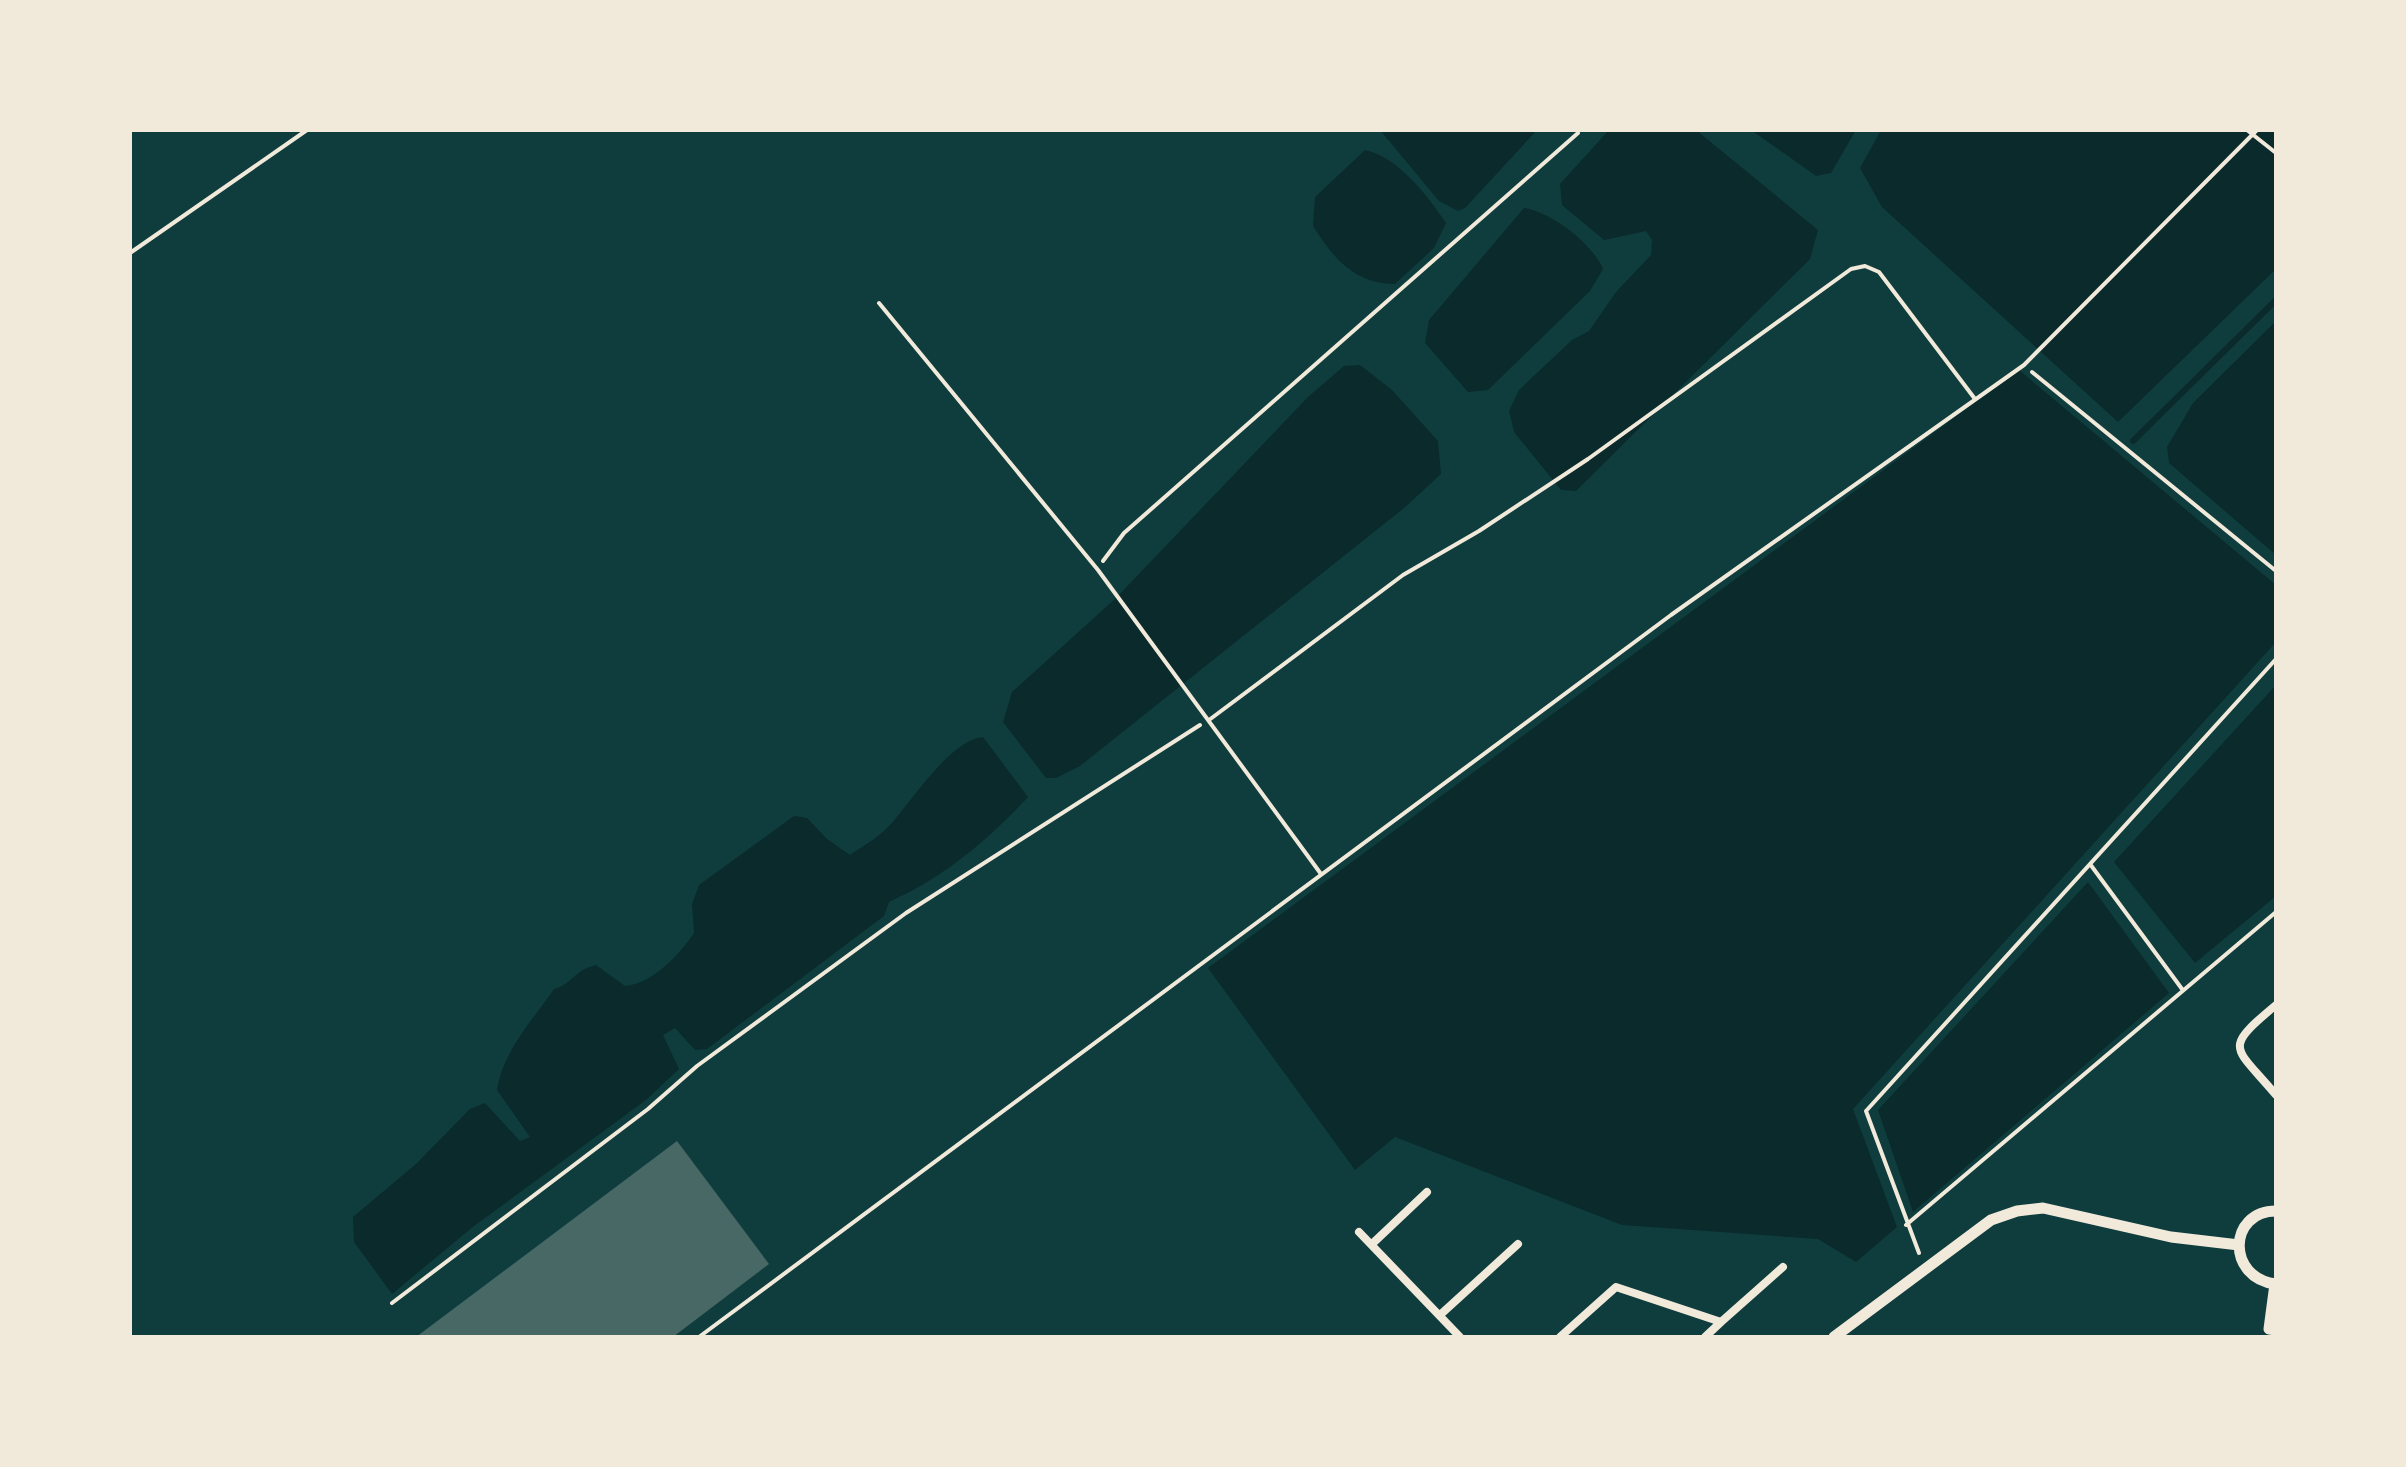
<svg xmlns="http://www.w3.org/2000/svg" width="2406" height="1467" font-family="'PT Serif',serif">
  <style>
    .water { fill: #0a2a2b }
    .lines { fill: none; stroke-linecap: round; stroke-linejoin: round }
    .stream { stroke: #0a2a2b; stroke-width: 6 }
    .building { fill: #486865 }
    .path { stroke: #f1e9da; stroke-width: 4 }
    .service { stroke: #f1e9da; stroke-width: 4 }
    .minor { stroke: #f1e9da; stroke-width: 8 }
    .tertiary { stroke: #f1e9da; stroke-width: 11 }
  </style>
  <rect width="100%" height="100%" fill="#0f3d3e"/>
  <!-- water -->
  <path class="water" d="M1380,130H1537L1465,208L1458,211L1439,201Z
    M1609,130H1696L1818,230L1810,259L1576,491L1561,490L1514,432L1509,411L1519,390L1572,340L1589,331L1616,292L1651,255L1652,240L1646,231L1604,240L1562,205L1560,184Z
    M1751,130H1856L1831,173L1816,176Z
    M1881,130H2276V269L2118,422L1882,207L1860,168Z
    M1365,150C1398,157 1428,196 1446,223L1434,248L1395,284C1355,284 1333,258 1313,226L1315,197Z
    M1524,208C1551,212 1592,243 1603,269L1590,291L1488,390L1468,392L1425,343L1429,320Z
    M2276,321V555L2169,463L2167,447L2193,403Z
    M1360,365L1392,390L1438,441L1441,474L1404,508L1080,766L1056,778H1046L1003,722L1012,692L1116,598L1308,397L1344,366Z
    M2019,370L2276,585V642L1853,1109L1897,1227L1856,1262L1818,1239L1622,1225L1395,1137L1355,1170L1208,968Z
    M2276,685V896L2195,963L2114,862Z
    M983,737L1028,797C986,842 944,877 889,902L884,916L707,1049L695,1050L675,1028L663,1035L679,1069L646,1100L474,1226L392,1294L354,1242L353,1217L416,1164L470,1109L485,1103L520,1141L530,1137L497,1090C503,1051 532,1021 554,989C573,984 572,971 596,965L625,986C652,984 679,955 694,933L692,904L699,885L794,816L807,818L827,839L850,855C863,846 879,837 890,825C912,801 950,740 983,737Z
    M2088,882L2169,993L1913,1212L1878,1110Z"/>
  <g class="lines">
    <!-- stream -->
    <path class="stream" d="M2133,441L2276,300"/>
  </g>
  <!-- building -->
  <path class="building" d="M677,1141L769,1264L673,1337H416Z"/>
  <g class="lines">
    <!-- path -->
    <path class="path" d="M130,253L307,130
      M2032,372L2276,571
      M1103,561L1124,533L1578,133
      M2090,864L2182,989
      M1906,1225L2276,912
      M1919,1253L1866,1111L2276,659
      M392,1303L648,1109L697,1066L906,913L1200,725"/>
    <!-- service -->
    <path class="service" d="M2247,130L2276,153
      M879,303L1098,570L1321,874
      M1209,720L1403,575L1479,531L1588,459L1851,269L1865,266L1879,272L1975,399
      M699,1337L1671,615L2024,365L2257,130"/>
    <!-- minor -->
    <path class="minor" d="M2276,1005C2222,1050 2234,1045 2276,1095
      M1359,1232L1460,1337
      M1372,1244L1427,1192
      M1440,1315L1518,1244
      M1721,1322L1783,1267
      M1560,1337L1616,1287L1721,1322L1705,1337"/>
    <!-- tertiary -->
    <path class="tertiary" d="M2276,1211C2228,1211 2226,1278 2276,1284
      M2275,1284L2269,1329L2276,1330
      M1834,1337L1991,1220L2017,1211L2043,1208L2171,1237L2239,1245"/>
  </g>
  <!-- border -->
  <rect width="2406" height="1467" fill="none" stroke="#f1e9da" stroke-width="264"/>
</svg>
